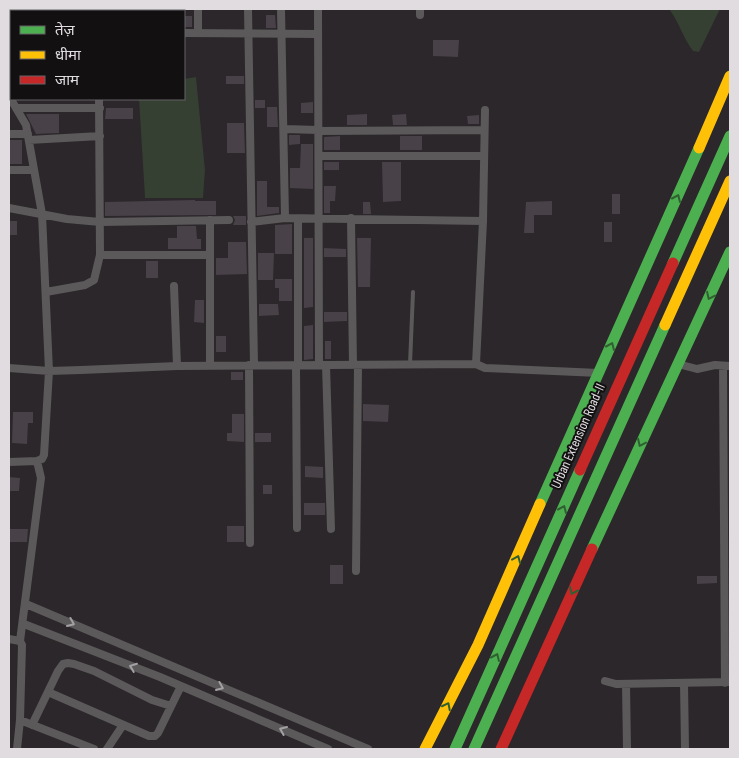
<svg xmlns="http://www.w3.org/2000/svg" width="739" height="758" font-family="'Sofia Sans Condensed','Noto Sans Devanagari',sans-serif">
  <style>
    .green { fill: #353f32 }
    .building { fill: #484147 }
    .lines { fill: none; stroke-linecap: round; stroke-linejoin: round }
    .lane { stroke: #5b595a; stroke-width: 4 }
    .street { stroke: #5b595a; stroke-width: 8 }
    .fast { stroke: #4caf50; stroke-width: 11 }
    .slow { stroke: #ffc107; stroke-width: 11 }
    .jam { stroke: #c62828; stroke-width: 11 }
    .oneway { stroke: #306031 }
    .oneway2 { stroke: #a4a1a4 }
    .labels { text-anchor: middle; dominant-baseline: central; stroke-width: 4; stroke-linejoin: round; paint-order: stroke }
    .street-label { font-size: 14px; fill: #e0dce0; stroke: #131012 }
  </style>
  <rect width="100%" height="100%" fill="#2b272a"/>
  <!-- green -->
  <path class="green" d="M669,9H720L699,52L693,51C683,38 679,22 669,9Z
    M196,77L205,170L203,198H145L139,99H184V79Z"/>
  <!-- building -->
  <path class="building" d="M266,15H275L276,28H266Z
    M184,16H192V27H184Z
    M433,40H459L458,57L433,56Z
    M226,76H244V84H226Z
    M255,100H265V108H255Z
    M313,102V113H301V103Z
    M267,107H277L278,127H267Z
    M106,108H133V119H105Z
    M26,114H59V133L36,134Z
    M367,114V125H347V115Z
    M406,114L407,125H393L392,115Z
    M479,115V124H468L467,116Z
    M227,123H244L245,153H227Z
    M289,135H300V144L289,145Z
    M340,136V150H324V137Z
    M400,136H422V150H400Z
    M9,140H22V164H9Z
    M301,144H313V189L290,188V168H300Z
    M324,162H339V170H324Z
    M382,162H401V201L383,202Z
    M257,181H267V207H279V213L257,216Z
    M324,186H336L335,201H330V213H324Z
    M612,194H620V214H612Z
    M195,200V201H216V215L105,216V202Z
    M552,201V215H534V233H524L526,202Z
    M363,202H370L371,214H363Z
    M233,216H246V225H233L235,220Z
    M9,221H17V235H9Z
    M604,222H612V242H604Z
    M292,224V254H275V225Z
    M177,226H196L197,239H201V249H168V238H177Z
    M304,238H313V307L304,308Z
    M357,238H371L370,287H358Z
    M228,242H246L247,274L216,275V258H228Z
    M324,248L346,249V257H324Z
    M258,253H274L273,280H258Z
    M146,261H158V278H146Z
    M275,279H292V301H279V288H275Z
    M195,300H204V323L194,322Z
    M259,304H278L279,315L259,316Z
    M324,312H347V321L324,322Z
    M313,325V359L304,360V326Z
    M216,336H226V352H216Z
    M325,341H331V359H325Z
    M231,372H243V380H231Z
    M363,404L389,405L388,422L363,421Z
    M13,412H33V423H28L27,444L12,443Z
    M232,414H244V442L227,441V433H232Z
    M255,433H271V442H255Z
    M305,466L323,467V478L305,477Z
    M9,477L20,478L19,491H9Z
    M263,485H272V494H263Z
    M304,503H325V515H304Z
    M227,526H244V542H227Z
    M9,529H28L27,542H9Z
    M330,565H343V584H330Z
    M697,576H717V583L697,584Z"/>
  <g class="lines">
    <!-- lane -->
    <path class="lane" d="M410,364L413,292"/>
    <!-- street -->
    <path class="street" d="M37,9V11
      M99,9V11
      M155,9V11
      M248,9L254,365
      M281,9L285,218
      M318,9L319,365
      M420,9V15
      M9,32H11
      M184,33L318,34
      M198,33V9
      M9,62H11
      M9,96L26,125L42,214L49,371L44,455L42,459L37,461L9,462
      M99,99L100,255H210V366
      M16,108H100
      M285,129L318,130
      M318,131L484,130
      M9,134H28
      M29,140L100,136
      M319,156H484
      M9,170H34
      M9,208L67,219L100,222L229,220
      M351,218L353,365
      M298,219V365
      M251,222L285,218L483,221
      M210,255V220
      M174,286L177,366
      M46,292L85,285L94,280L100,255
      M476,364L483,221L485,110
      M678,364L697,369L715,365L730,366
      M249,365L250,543
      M296,365L297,528
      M326,365L331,529
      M723,366L725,683
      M9,368L49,371L81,370L177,366L476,364L485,368L599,373
      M356,571L358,365
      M26,604L368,749
      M24,624L160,677L328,749
      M9,639L20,641L22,645L20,720L17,749
      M20,641L41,478L37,461
      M605,681L616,684L728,682
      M684,683L685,749
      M626,684L627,749
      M48,692L149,736H155L158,733L181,686
      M20,720L94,749
      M32,725L58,671L63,664L68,663L74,664L94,671L152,700L171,706
      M107,749L123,725"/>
    <!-- fast -->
    <path class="fast" d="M673,263L730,136
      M540,504L699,148
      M592,549L730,252
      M455,749L580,470
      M474,749L665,325"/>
    <!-- slow -->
    <path class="slow" d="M699,148L730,76
      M665,325L730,181
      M425,749L478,645L540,504"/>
    <!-- jam -->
    <path class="jam" d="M580,470L673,263
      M501,749L592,549"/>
  </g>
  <!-- one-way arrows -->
  <defs><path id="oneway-chevron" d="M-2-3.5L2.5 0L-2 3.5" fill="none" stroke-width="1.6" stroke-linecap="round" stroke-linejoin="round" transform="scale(1.25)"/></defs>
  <g class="oneway">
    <use href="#oneway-chevron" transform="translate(677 198) rotate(-66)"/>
    <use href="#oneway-chevron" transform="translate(710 296) rotate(115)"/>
    <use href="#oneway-chevron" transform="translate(611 346) rotate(-66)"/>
    <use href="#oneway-chevron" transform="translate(641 443) rotate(115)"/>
    <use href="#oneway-chevron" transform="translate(563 509) rotate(-66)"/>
    <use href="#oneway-chevron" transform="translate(517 559) rotate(-67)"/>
    <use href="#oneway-chevron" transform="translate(573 591) rotate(114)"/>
    <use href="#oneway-chevron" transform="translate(496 657) rotate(-66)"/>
    <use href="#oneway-chevron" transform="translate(447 706) rotate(-63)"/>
  </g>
  <g class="oneway2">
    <use href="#oneway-chevron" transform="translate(71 623) rotate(23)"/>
    <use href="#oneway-chevron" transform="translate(133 667) rotate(-159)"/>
    <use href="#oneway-chevron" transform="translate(220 687) rotate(23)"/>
    <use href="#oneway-chevron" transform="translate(283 730) rotate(-157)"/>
  </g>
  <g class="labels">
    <!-- street labels -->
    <g class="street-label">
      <text transform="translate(578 436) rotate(-66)">Urban Extension Road-II</text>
    </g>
  </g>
  <!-- border -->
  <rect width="739" height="758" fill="none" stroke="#e0dce0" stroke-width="20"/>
  <!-- legend -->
  <rect x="10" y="10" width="175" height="90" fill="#131012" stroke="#656264"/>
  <rect x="20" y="26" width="25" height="8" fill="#4caf50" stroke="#656264"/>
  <text x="55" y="35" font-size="15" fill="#e0dce0">तेज़</text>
  <rect x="20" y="51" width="25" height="8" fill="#ffc107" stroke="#656264"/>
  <text x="55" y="60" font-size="15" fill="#e0dce0">धीमा</text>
  <rect x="20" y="76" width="25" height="8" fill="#c62828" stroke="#656264"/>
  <text x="55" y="85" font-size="15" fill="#e0dce0">जाम</text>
</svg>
